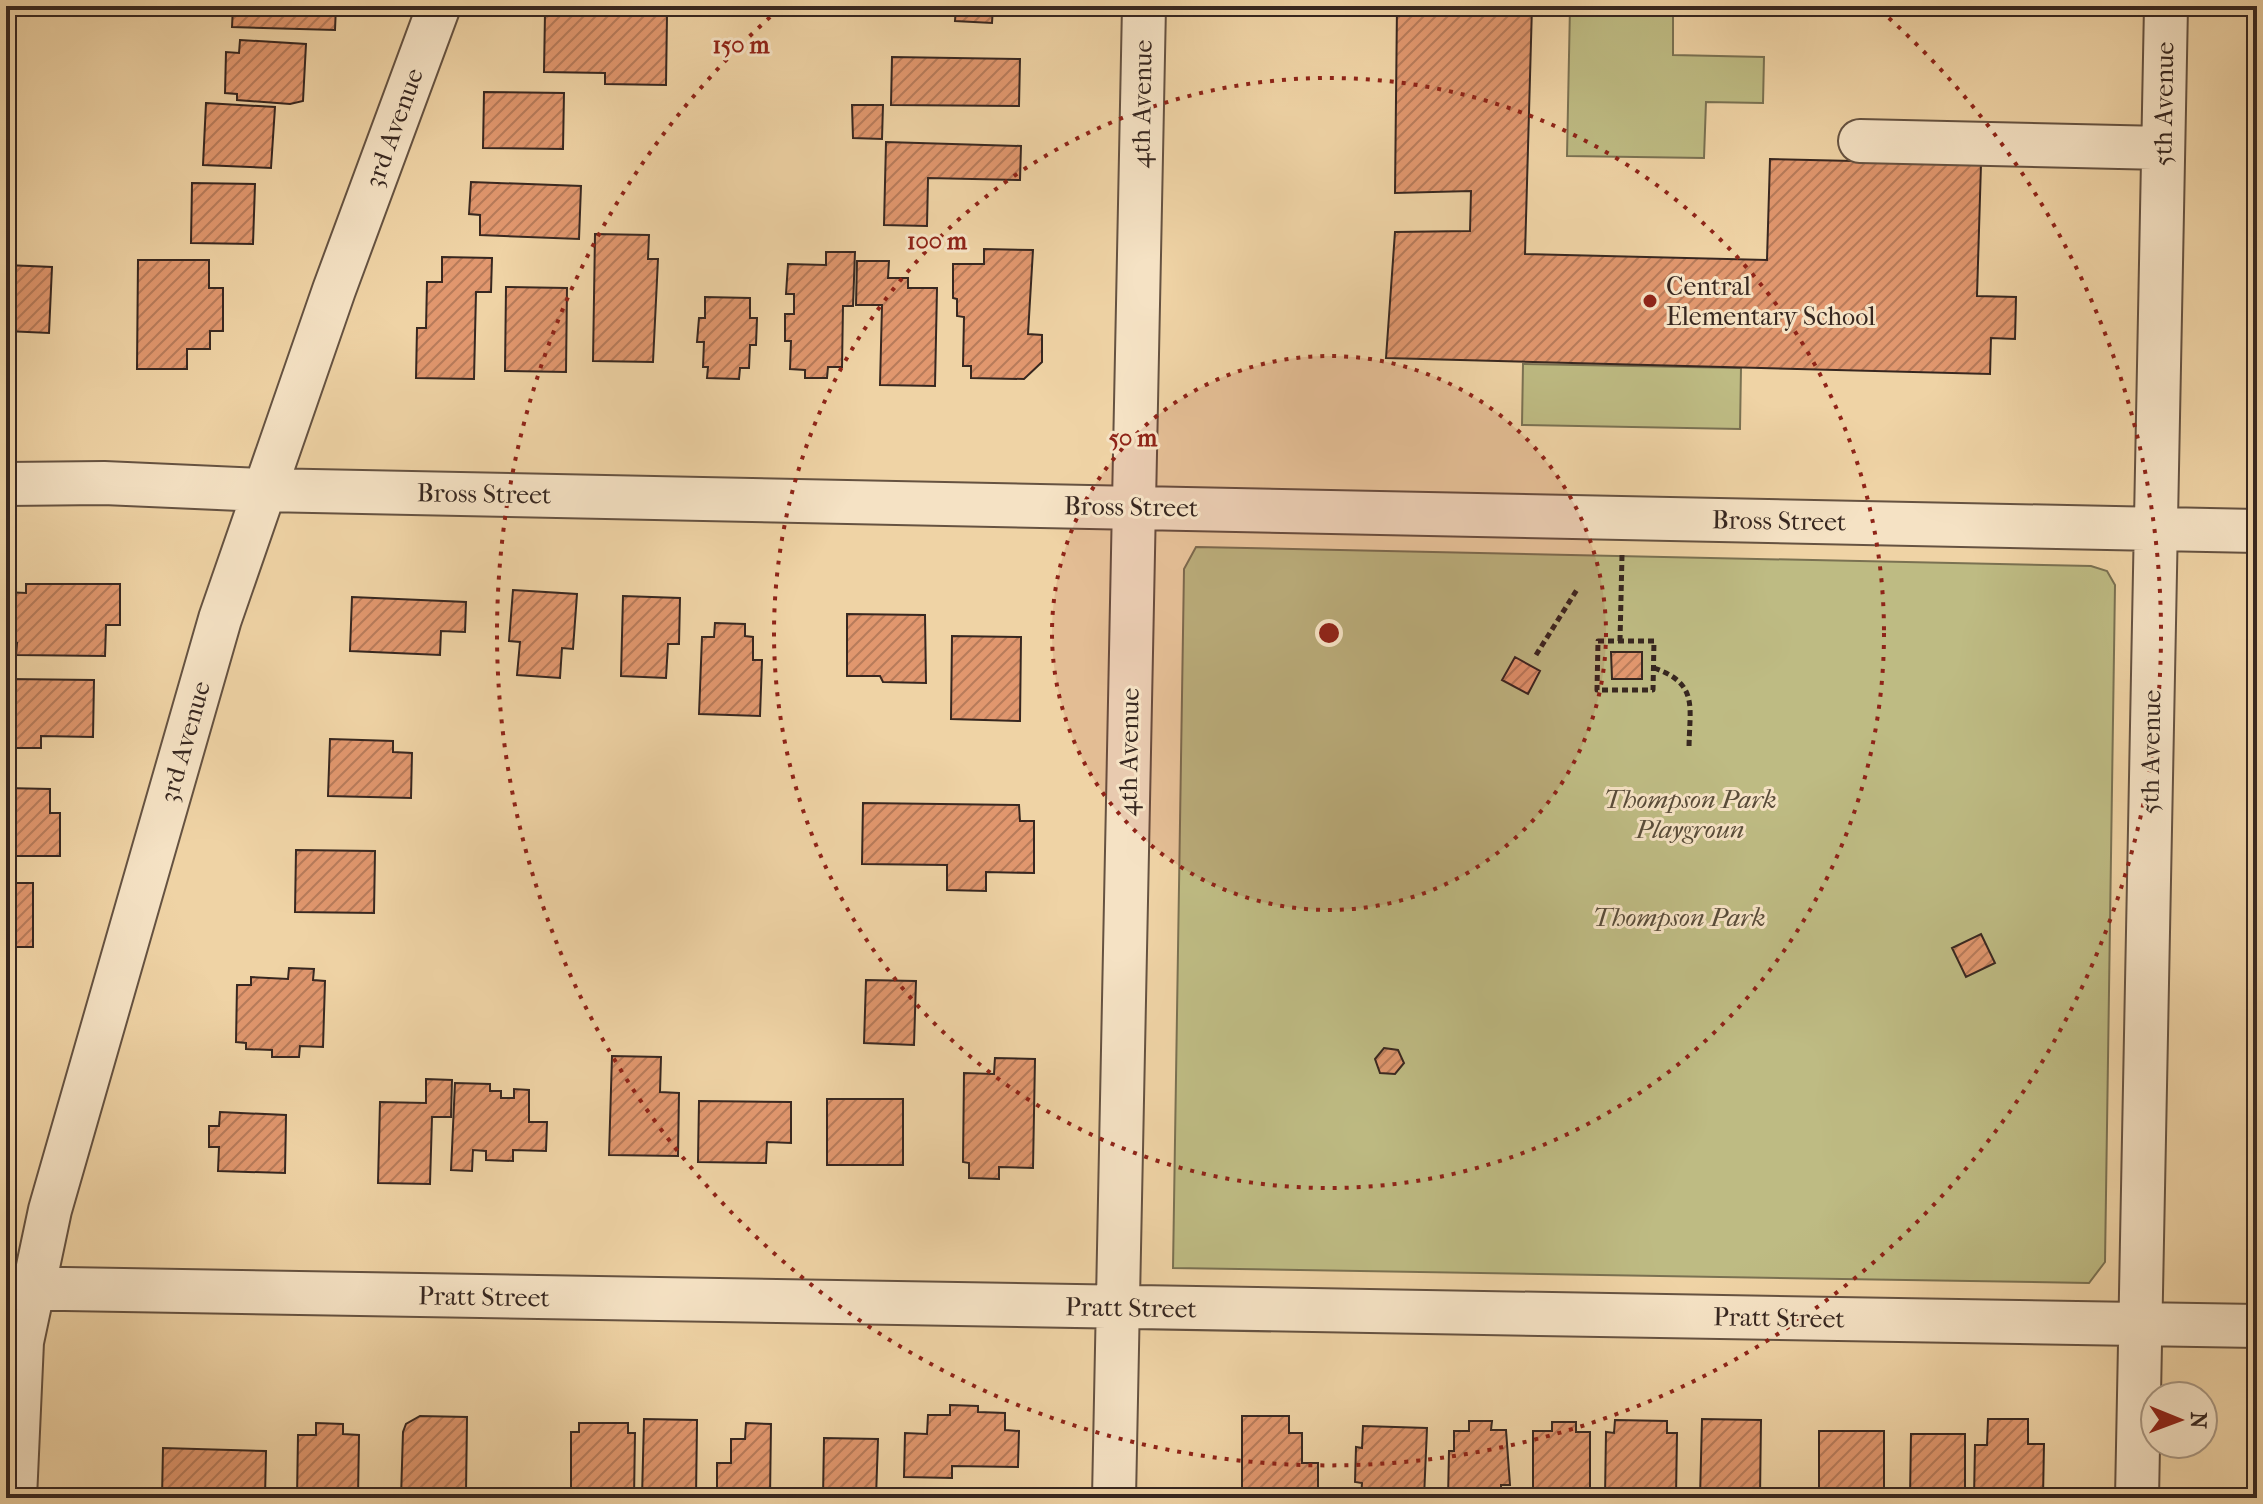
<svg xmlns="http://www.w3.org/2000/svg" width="2263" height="1504" font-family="'IM FELL French Canon',serif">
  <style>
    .park { fill: #bebb83; stroke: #7a7152; stroke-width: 2 }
    .building { fill: url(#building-hatch); stroke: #372720; stroke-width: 2 }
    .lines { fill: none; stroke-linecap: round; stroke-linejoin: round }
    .minor-casing { stroke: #655241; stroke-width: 46 }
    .path { stroke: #372720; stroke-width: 5; stroke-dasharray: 6 4; stroke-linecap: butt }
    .minor { stroke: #f5e2c4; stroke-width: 42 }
    .ring { fill: none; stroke: #8f2418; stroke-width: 4; stroke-dasharray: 4 8 }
    .poi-dot { fill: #8f2418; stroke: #f5e2c4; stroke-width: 3 }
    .labels { text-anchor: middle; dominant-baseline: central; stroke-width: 6; stroke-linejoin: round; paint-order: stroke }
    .street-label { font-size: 26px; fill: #372720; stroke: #f5e2c4 }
    .poi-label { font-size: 26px; fill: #372720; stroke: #f5e2c4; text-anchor: start }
    .park-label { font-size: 26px; font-style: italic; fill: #594c39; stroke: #f5e2c4 }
    .centre { fill: #8f2418; stroke: #f5e2c4; stroke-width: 4 }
    .ring-label { font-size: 24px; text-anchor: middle; font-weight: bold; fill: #8f2418; stroke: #f5e2c4; stroke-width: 6; stroke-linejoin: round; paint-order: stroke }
  </style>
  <defs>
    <pattern id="building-hatch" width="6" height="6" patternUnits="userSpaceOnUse" patternTransform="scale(2)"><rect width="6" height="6" fill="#e1976e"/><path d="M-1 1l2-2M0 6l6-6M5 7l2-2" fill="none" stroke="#b77b5a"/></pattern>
  </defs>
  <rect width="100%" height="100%" fill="#efd3a5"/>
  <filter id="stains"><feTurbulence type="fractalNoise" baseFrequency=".0025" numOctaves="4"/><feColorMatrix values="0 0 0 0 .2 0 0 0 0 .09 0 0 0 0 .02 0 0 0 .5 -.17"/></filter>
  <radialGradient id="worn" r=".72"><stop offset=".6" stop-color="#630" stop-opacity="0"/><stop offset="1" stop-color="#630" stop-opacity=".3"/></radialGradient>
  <!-- park -->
  <path class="park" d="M1570,6H1673V55L1764,57L1763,103L1706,102L1704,158L1567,156Z
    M1523,364L1741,368L1740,429L1522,425Z
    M1196,547L2091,566L2107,571L2115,585L2105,1262L2089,1283L1173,1268L1184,569Z"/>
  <!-- building -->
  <path class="building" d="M233,6H336L335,30L232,27Z
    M993,6L992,23L955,21L956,7H940Z
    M1397,6H1532L1525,254L1767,260L1770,159L1981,164L1977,296L2016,297L2015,339L1991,338L1990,374L1386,358L1395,232L1470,231L1471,191L1395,193Z
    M545,13L667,15L666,85L605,84V73L544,72Z
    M240,40L306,44L303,101L290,104L237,100V94L225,93L226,52L239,53Z
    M892,57L1020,59L1019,106L891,105Z
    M484,92L564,93L563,149L483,148Z
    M206,103L275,107L271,168L203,165Z
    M852,105H883L882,139L853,138Z
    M886,142L1021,146L1020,180L928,178L927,226L884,225Z
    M471,182L581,186L579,239L480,235V215L469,214Z
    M192,183L255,184L253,244L191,243Z
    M595,234L649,235L648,259H658L653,362L593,361Z
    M984,249L1033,250L1028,334L1042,335V362L1024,379L971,378V366H963L964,317L957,316V299L953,298V264H984Z
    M826,252H855L853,306H843L842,367H828L827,378H805V370L790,369L791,341H785V314H794V294H786L788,264L826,265Z
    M442,257L492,258L491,292H476L474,379L416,378L417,328H426L427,282H442Z
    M138,260H209V288H223V331H210V349H187V369H137Z
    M857,261H889L888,278H908V288H937L935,386L880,385L882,305H856Z
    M6,265L52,267L49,333L6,331Z
    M506,287L567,288L566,372L505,371Z
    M705,297L750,298V318H757L756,345H750L749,368H740L739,379L707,378L708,367H703L704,342H697L699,318H705Z
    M26,584H120V625H106L105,656L16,655L17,643H6V592L26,593Z
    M513,590L577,594L573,649L562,648L560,678L517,675L520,642L509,641Z
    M623,596L680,598L679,644H668L666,678L621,676Z
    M352,597L466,602L465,632L441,631L440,655L350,651Z
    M847,614L925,615L926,683L883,682L880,676H847Z
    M715,623L745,624V636L753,637V660H762L760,716L699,714L702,637H714Z
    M952,636L1021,637L1020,721L951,719Z
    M1611,652H1642V679H1612Z
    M1515,657L1540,671L1528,694L1502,680Z
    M9,679L94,680L93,737L41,736V748H6Z
    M330,739L393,741V752L412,753L411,798L328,796Z
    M6,788L50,789V813H60V856H6Z
    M863,803L1019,805L1020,821H1034V873L986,872V891L947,890V865L862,864Z
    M296,850L375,851L374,913L295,912Z
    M6,883H33V947H6Z
    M1981,934L1995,963L1966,977L1952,948Z
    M289,968L314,969L313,980L325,981L323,1047L300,1046L299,1057H272V1050L246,1049V1043L236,1042L237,985H251V977L288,979Z
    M866,980L916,981L914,1045L864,1043Z
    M13,1007V1023L6,1024V1008Z
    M1384,1048L1398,1050L1404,1063L1395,1074L1380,1073L1375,1059Z
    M612,1056L661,1057L660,1092L679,1093L678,1156L609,1155Z
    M995,1058L1035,1059L1033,1168L999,1167V1179L969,1178V1163L963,1162L964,1073L994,1074Z
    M426,1079L452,1080L451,1117H432L430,1184L378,1183L380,1102L426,1103Z
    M455,1083L490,1084V1091H501V1098H514V1089L529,1090V1122H547L546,1151L513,1150V1161L486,1160V1151L473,1150L472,1171L451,1170Z
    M827,1099H903V1165H827Z
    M699,1101L791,1102V1143L767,1142L766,1163L698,1162Z
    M220,1112L286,1115L285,1173L218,1171L219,1147H209V1126H219Z
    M2255,1150H2257V1208L2255,1205Z
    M950,1405L978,1406V1412L1005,1413V1430L1019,1431L1018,1467L952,1466V1478L904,1477L905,1433L927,1434L928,1415H950Z
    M420,1416L467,1417L466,1493H446V1498H401L403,1432L406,1424Z
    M1242,1416H1289V1433H1302V1463H1318V1498H1260V1489H1242Z
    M644,1419L697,1420L696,1498H642Z
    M1702,1419L1761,1420L1760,1498H1700Z
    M1988,1419H2028V1444H2044L2043,1498H1974L1975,1445H1987Z
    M1615,1420L1667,1421V1433H1677L1676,1497H1605L1606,1432L1614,1433Z
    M1469,1421H1492L1491,1430H1506L1510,1485H1501V1498H1448L1449,1451H1454V1431H1469Z
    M1552,1422H1576V1432H1590V1488H1585V1498H1541V1489H1533V1431H1552Z
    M316,1423L343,1424V1434L359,1435L358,1498H297L298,1435H316Z
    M579,1423H628V1433H635L634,1498H571V1432H579Z
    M746,1423L771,1424L770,1498H717V1463H731V1439H745Z
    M1363,1426L1427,1428L1424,1498H1361L1362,1483L1355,1482L1356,1447L1362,1448Z
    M1819,1431H1884V1498H1819Z
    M1911,1434H1965V1498H1910Z
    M824,1438L878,1439L876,1498H823Z
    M163,1448L266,1451L265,1498H162Z"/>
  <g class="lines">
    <defs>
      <path id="minor" d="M1860,141L2163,148
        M6,484L104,483L264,490L2257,531
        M6,1288L2257,1326
        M15,1498L22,1342L50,1210L220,619L334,290L439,6
        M1114,1498L1144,6
        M2137,1498L2166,6"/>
    </defs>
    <!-- minor casing -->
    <use href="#minor" class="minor-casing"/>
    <!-- path -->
    <path class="path" d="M1598,641H1654L1653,690H1597Z
      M1620,641L1622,555
      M1536,655L1578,588
      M1654,668C1700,684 1689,708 1689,750"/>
    <!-- minor -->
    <use href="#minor" class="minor"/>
  </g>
  <!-- distance rings -->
  <circle cx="1329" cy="633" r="277" fill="#8f2418" fill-opacity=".12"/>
  <g class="ring">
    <circle cx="1329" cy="633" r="277"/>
    <circle cx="1329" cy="633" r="555"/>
    <path d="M1880 10A832 832 0 1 1 778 10"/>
  </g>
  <!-- markers -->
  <circle class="poi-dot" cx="1650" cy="301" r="8"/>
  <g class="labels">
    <!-- street labels -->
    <g class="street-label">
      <text transform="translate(1142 104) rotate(-89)">4th Avenue</text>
      <text transform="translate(2164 104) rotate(-89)">5th Avenue</text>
      <text transform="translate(394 128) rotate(-70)">3rd Avenue</text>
      <text transform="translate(484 494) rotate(1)">Bross Street</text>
      <text transform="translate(1131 507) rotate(1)">Bross Street</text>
      <text transform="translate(1779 521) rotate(1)">Bross Street</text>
      <text transform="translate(185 742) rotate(-74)">3rd Avenue</text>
      <text transform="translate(1129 752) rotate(-89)">4th Avenue</text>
      <text transform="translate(2151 752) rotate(-89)">5th Avenue</text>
      <text transform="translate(484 1297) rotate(1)">Pratt Street</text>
      <text transform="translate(1131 1308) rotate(1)">Pratt Street</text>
      <text transform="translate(1779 1318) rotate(1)">Pratt Street</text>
    </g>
    <!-- poi labels -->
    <g class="poi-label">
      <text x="1666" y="286">Central<tspan x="1666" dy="30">Elementary School</tspan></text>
    </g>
    <!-- park labels -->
    <g class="park-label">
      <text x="1690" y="799">Thompson Park<tspan x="1690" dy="30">Playgroun</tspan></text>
      <text x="1679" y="917">Thompson Park</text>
    </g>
  </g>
  <circle cx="1329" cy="633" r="12" class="centre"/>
  <g class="ring-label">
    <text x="741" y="53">150 m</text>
    <text x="937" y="249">100 m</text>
    <text x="1133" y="446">50 m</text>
  </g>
  <!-- margin -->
  <rect width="2263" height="1504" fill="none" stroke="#efd3a5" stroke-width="32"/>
  <rect x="8" y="8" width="2247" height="1488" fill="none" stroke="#372720" stroke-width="4"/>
  <rect x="16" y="16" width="2231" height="1472" fill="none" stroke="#372720" stroke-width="2"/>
  <!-- north arrow -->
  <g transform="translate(2179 1420) rotate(91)"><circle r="38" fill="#f5e2c4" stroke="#a99782" stroke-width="2"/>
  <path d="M0-6L14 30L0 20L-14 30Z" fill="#8f2418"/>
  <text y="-12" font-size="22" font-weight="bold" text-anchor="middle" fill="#372720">N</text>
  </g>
  <rect width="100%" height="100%" filter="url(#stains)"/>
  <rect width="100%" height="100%" fill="url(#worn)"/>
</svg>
